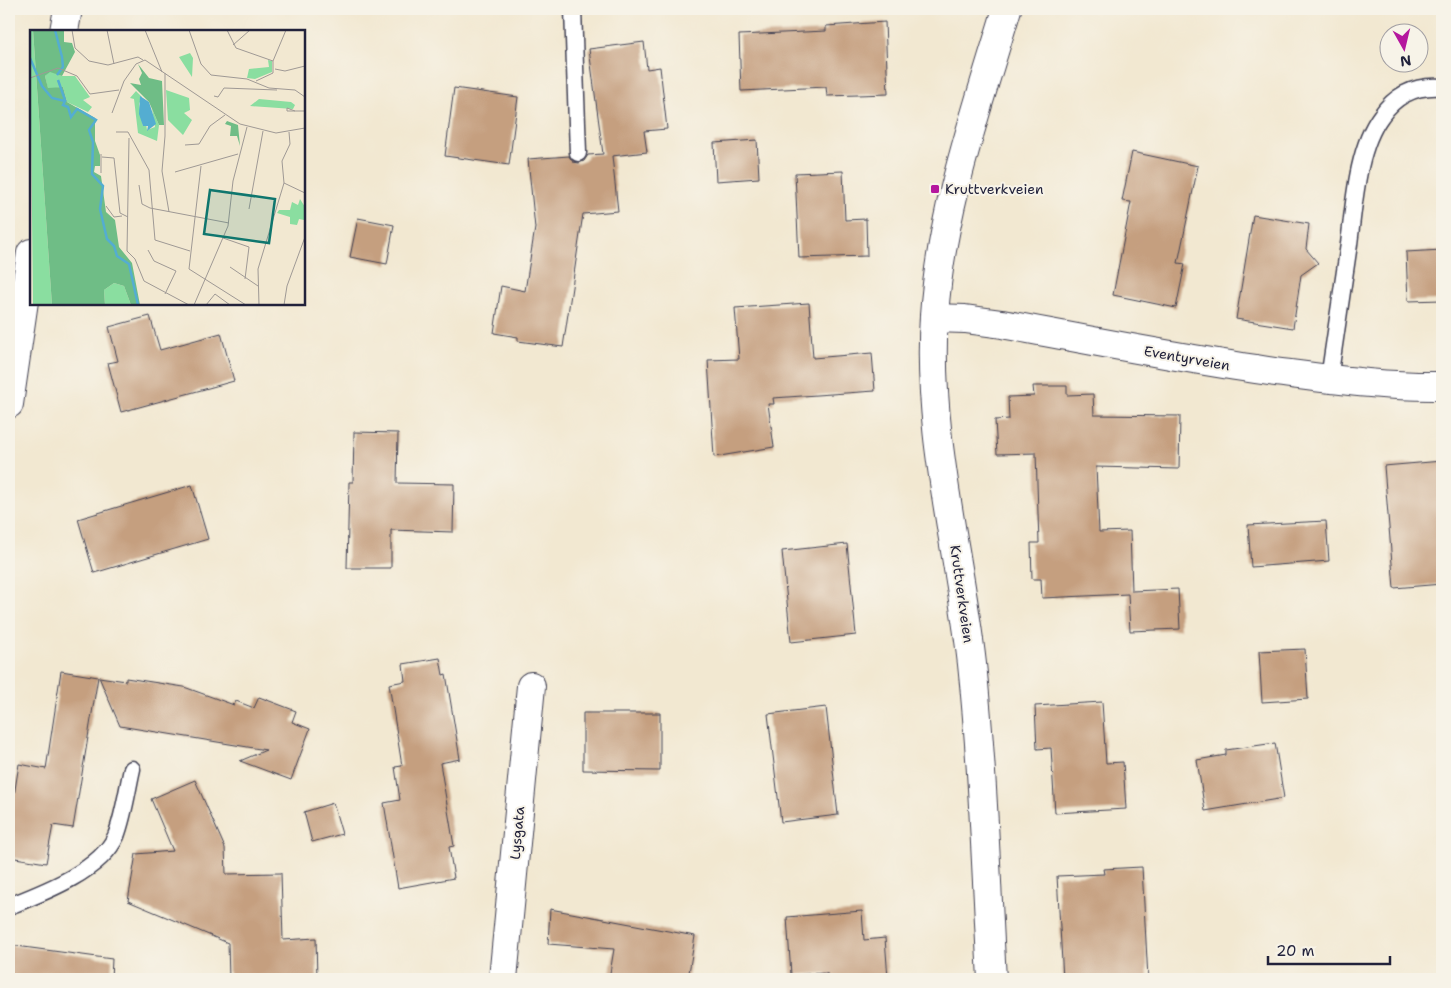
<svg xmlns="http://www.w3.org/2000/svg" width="1451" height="988" font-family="'Shantell Sans',sans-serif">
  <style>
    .building { fill: #c59f7f }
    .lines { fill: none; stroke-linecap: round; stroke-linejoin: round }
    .lane-casing { stroke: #414052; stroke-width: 19 }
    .street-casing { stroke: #414052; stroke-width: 30 }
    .secondary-casing { stroke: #414052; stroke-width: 30 }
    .lane { stroke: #fff; stroke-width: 16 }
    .street { stroke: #fff; stroke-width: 28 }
    .secondary { stroke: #fff; stroke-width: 28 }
    .poi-dot { fill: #b5179e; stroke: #f7f3e8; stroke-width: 2 }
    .labels { text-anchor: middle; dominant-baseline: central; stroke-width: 4; stroke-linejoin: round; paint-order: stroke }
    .poi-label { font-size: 14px; fill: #22223b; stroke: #f7f3e8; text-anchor: start }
    .street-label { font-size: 14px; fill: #22223b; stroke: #f7f3e8 }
    .inset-river { fill: none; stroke: #54add1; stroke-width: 2.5 }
    .inset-road { fill: none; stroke: #9f9995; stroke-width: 1 }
    .view { fill: #0f766e; fill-opacity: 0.15; stroke: #0f766e; stroke-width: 2.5 }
    .inset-edge { fill: none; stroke: #22223b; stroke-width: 2.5 }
  </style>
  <rect width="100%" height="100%" fill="#f7f3e8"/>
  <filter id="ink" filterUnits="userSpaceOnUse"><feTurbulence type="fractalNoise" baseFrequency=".02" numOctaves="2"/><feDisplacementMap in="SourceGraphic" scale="10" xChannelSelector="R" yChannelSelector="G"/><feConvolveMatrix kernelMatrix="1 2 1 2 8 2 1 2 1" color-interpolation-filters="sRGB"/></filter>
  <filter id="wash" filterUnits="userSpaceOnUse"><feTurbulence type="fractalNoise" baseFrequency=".0096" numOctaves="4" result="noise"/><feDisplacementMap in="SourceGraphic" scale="20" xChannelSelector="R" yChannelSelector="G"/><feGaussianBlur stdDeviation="1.12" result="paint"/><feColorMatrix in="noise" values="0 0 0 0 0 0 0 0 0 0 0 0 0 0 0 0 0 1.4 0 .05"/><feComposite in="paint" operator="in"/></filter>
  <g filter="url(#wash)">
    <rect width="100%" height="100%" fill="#f2e8d1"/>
    <g id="blocks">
      <!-- building -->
      <path class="building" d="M885,22L888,94L827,96L826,87L741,91L739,35L826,31V26Z
        M644,42L647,69L660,67L667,129L644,131L647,152L612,156L618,211L583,214L563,347L518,341V337L494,333L501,286L525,291L535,228L528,159L569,156L573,162L579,163L584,161L588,155L603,154L589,49Z
        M454,88L518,97L509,165L445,156Z
        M757,140L759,178L716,181L714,143Z
        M1132,152L1198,166L1178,263L1185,264L1176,308L1113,295L1131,202L1122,201Z
        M843,171L845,220L866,219L867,256L799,258L795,173Z
        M1253,215L1309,224L1306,249L1318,263L1301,275L1293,328L1236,319Z
        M358,218L394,225L387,264L350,257Z
        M1442,250V300L1408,301L1406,252Z
        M809,303L813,358L872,353L875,391L773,398L774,404H768L774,447L714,457L708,360L739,359L735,308Z
        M150,316L160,350L221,333L234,381L121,412L108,363L118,361L109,327Z
        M1033,386H1067V395L1093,394L1094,415L1180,416L1179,469L1096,467L1099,532L1130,531L1132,591L1178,589L1180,629L1130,631L1128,594L1042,598L1041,579H1032L1031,543H1039L1036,453L997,454L995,420L1009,419L1008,397L1034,396Z
        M354,432L398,433L397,483L454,484L453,532L391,530V568H347L349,482H353Z
        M1442,461V584L1394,588L1384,466Z
        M192,485L208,539L94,573L78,519Z
        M1326,521L1329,561L1251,567L1248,525Z
        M847,544L856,635L791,642L782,551Z
        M1305,649L1308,699L1262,702L1259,651Z
        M440,658L443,675L446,674L460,759L440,763L454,846L449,847L454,878L398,888L384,803L400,800L395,767L402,766L389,684L405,681L403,664Z
        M61,671L98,677L73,828L53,825L46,863L9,857V828L19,764L46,769Z
        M99,677L126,681V678L184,687L234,705L236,701L254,708L259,697L296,711L292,722L310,729L291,780L240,761L266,750L120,726Z
        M1102,702L1106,763L1123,762L1126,809L1055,813L1051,748L1037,749L1035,706Z
        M826,707L838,815L781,822L768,714Z
        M583,713H660V771L583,770Z
        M1275,743L1284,798L1205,811L1197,760L1226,755V750Z
        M195,780L225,848L226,874L281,873L283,940L316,938L317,979H229L228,943L128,901L136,854L173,851L151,799Z
        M333,803L342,834L312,842L304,812Z
        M1142,867L1148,979H1063L1057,876L1104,874L1103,869Z
        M550,909L695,936L688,979H609L614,949L548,944Z
        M862,911L864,940L885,938L888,979H827V973L791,975L787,917Z
        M9,945L112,959L111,979H9Z"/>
    </g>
  </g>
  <g filter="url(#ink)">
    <use href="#blocks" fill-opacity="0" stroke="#414052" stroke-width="1"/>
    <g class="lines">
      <defs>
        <path id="lane" d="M573,9L578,153
          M1329,379C1336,334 1342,289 1349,244C1354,205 1357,148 1381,116C1396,94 1416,85 1442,87
          M9,906C42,893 101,871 116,836C124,815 127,791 132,769"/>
        <path id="street" d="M64,31L68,9
          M934,318L965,319L1002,324C1093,341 1184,359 1275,372C1331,379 1386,387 1442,386
          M9,404L31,253
          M503,979L531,686"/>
        <path id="secondary" d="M992,979C986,874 983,768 972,664C959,548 926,433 934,316C941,210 977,110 1007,9"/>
      </defs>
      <!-- lane casing -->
      <use href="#lane" class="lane-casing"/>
      <!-- street casing -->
      <use href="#street" class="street-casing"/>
      <!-- secondary casing -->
      <use href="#secondary" class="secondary-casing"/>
      <!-- lane -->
      <use href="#lane" class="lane"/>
      <!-- street -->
      <use href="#street" class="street"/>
      <!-- secondary -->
      <use href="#secondary" class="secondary"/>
    </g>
  </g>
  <!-- markers -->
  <rect class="poi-dot" x="930" y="184" width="10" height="10" rx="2.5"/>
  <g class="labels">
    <!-- poi labels -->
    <g class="poi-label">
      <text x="945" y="189">Kruttverkveien</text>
    </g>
    <!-- street labels -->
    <g class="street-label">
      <text transform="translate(1187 358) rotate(10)">Eventyrveien</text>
      <text transform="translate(962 594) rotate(82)">Kruttverkveien</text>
      <text transform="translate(517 833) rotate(-85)">Lysgata</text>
    </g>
  </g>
  <!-- overview -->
  <g transform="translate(30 30)">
    <rect width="275" height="275" fill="#f2e8d1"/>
    <path d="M0,0H3L22,275H3ZM160,23L163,28L162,47L149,27ZM238,30L242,31V42L225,49L217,48L219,39L239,37ZM20,41L32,46H45L60,67L53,70L62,77L58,82L37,72L33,57L18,59L15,46ZM136,60L159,68L160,80L154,83L162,90L153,105L138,90ZM106,61L112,67L109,74L113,96L116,94L117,100L125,97L122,79L129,95L127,111L108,103L104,69L100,68ZM229,69L261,72L265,75L263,79L220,76ZM270,169L275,177V187L274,190L269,189L267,195L260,194V187L247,183L249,180H260L262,172L268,175ZM84,253L94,256L101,275H75L74,260Z" fill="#8adea0"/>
    <path d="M3,0H34V12L42,13L45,22L32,46L20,42L15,46L18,58L33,57L37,72L65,88V111L70,125V136H65L64,142L71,146L76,182L85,190L89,217L102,233L110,275H101L94,256L84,253L74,260L75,275H22ZM108,34L119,48L132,51L134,95H129L119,72L100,53L111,55L109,49L112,43ZM197,91L208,95L210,116L207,106H200L201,96L195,94Z" fill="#6fbd86"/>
    <path d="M110,66L119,72L126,94L117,101L118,96H113L109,84Z" fill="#54add1"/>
    <path class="inset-river" d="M25,0L32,27L33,37L27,45M0,28L12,56L22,68L35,71L33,75L38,77L41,87L47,79L66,90L59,100L63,112L62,144L73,156L70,179L77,209L84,216L87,226L99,234L108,275M28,50L35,70"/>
    <path class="inset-road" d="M42,0L45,18L59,31L78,35L108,27L113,30M77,0L84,34M115,0L132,42M159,0L171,34L181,45L217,49L239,58L265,60L275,67M197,0L206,18L243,31V43L226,51M203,15L220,0M243,31L256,0M245,39L255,41L275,36M135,43V106L132,141L139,182M0,48L28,38L47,46L60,64L89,60M184,66L188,67L194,58L247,60M265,81L257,78V81H275M82,83L94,51L106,34L115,30L210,94L246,103L275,98M86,102H98L119,140L125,210L160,221M99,108L97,221L105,229L114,251L159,275M155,115L169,114L180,96L195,85M71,124V143M72,127L84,128L90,183L98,187M171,136L159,239L216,275M145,142L208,124M254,153L275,163M109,155L112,174L120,178L199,193M76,176L84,187L92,186M219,179L233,101M193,208L219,217L215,249M118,220L124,231L146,241L135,264M200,237L228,256M164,275L198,196L203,151L217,97M176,275L185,264L200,275M229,275L228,239L254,153L252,131L260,114L259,102M254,275L257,256L275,207"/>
    <path class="view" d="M180,160L245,169L239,213L174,204Z"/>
    <rect width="275" height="275" class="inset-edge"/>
  </g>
  <!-- margin -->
  <rect width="1451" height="988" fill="none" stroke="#f7f3e8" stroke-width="30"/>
  <!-- north arrow -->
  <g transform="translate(1404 48) rotate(172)"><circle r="24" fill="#f7f3e8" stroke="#a29fa3"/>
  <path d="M0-4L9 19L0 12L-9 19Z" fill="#b5179e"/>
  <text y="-8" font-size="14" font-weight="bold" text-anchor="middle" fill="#22223b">N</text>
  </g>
  <!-- scale -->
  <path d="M1268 956v8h122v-8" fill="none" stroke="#22223b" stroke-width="2.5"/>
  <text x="1276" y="956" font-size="15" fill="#22223b" stroke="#f7f3e8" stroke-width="4" paint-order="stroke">20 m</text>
</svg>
